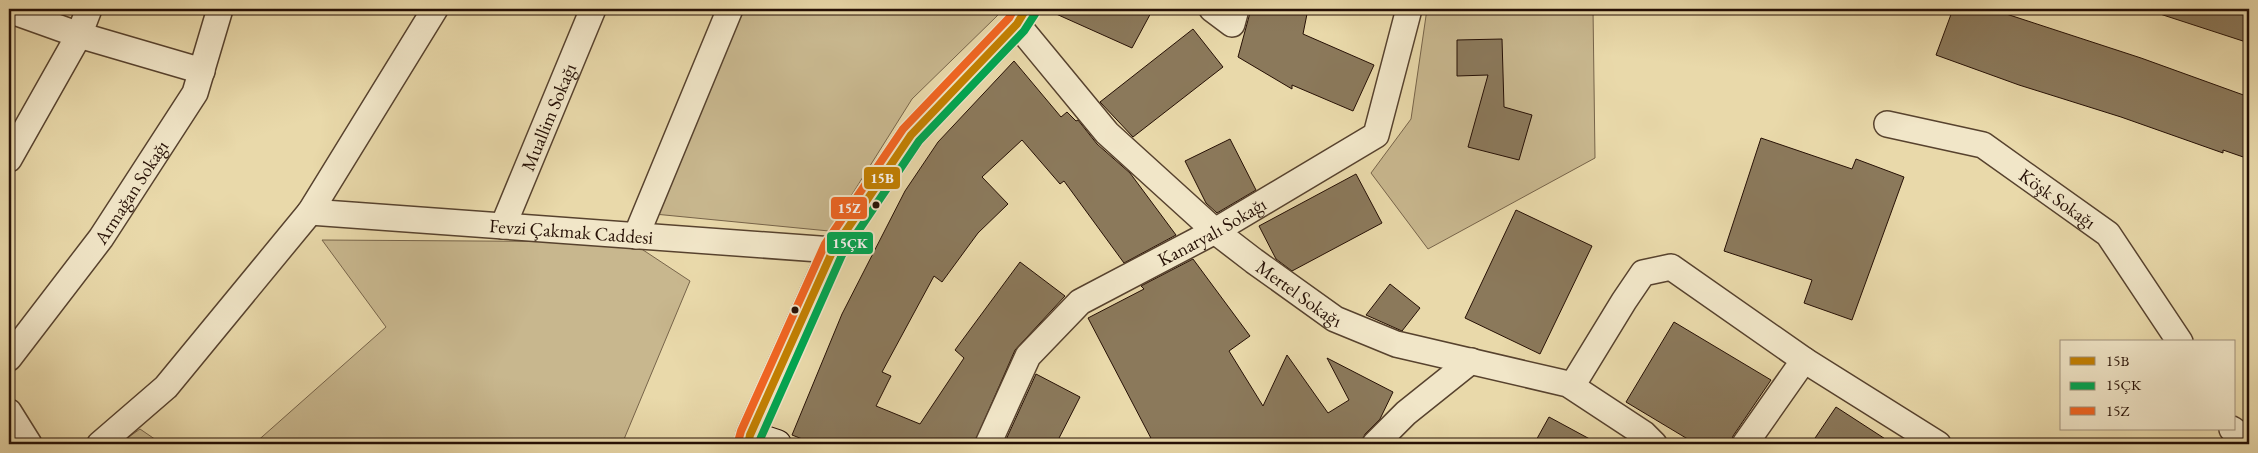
<svg xmlns="http://www.w3.org/2000/svg" width="2258" height="453" font-family="'EB Garamond',serif">
  <style>
    .green { fill: #c8b78e; stroke: #77644a }
    .building { fill: #8b795b; stroke: #261005 }
    .lines { fill: none; stroke-linecap: round; stroke-linejoin: round }
    .street-casing { stroke: #57422e; stroke-width: 28 }
    .secondary-casing { stroke: #261005; stroke-width: 30 }
    .street { stroke: #f1e6c8; stroke-width: 25 }
    .secondary { stroke: #f1e6c8; stroke-width: 28 }
    .bus-1-casing { stroke: #f1e6c8; stroke-width: 11 }
    .bus-2-casing { stroke: #f1e6c8; stroke-width: 11 }
    .bus-3-casing { stroke: #f1e6c8; stroke-width: 11 }
    .bus-1 { stroke: #c38001; stroke-width: 8 }
    .bus-2 { stroke: #00a651; stroke-width: 8 }
    .bus-3 { stroke: #f26522; stroke-width: 8 }
    .bus-dot { fill: #261005; stroke: #f1e6c8; stroke-width: 2 }
    .labels { text-anchor: middle; dominant-baseline: central; stroke-width: 4; stroke-linejoin: round; paint-order: stroke }
    .street-label { font-size: 19px; fill: #261005; stroke: #f1e6c8 }
    .line-badge { stroke: #f1e6c8; stroke-width: 2 }
    .badge-label { font-size: 14px; text-anchor: middle; font-weight: bold; fill: #fff }
  </style>
  <rect width="100%" height="100%" fill="#e9d9aa"/>
  <filter id="stains"><feTurbulence type="fractalNoise" baseFrequency=".004" numOctaves="4"/><feColorMatrix values="0 0 0 0 .2 0 0 0 0 .09 0 0 0 0 .02 0 0 0 .5 -.17"/></filter>
  <radialGradient id="worn" r=".72"><stop offset=".6" stop-color="#630" stop-opacity="0"/><stop offset="1" stop-color="#630" stop-opacity=".3"/></radialGradient>
  <!-- green -->
  <path class="green" d="M735,9H1002L997,16L912,99L829,231L644,213Z
    M1427,9H1593L1595,158L1428,249L1371,173L1411,119Z
    M322,240L631,242L690,281L622,444H254L386,327Z
    M140,429L162,444H119Z"/>
  <!-- building -->
  <path class="building" d="M1045,9H1153L1132,48Z
    M1251,9H1308L1303,34L1374,65L1353,111L1292,85V89L1238,57Z
    M1953,9H1991L2141,58L2249,97V159L2223,150V153L2121,117L2019,85L1936,55Z
    M2161,9H2249V43L2160,14Z
    M1193,29L1223,67L1133,137L1100,102Z
    M1502,39L1504,107L1532,115L1519,160L1468,147L1488,75L1457,76V40Z
    M1014,61L1061,117L1067,112L1076,121L1078,120L1097,144L1130,173L1176,235L1124,263L1064,181L1060,184L1022,140L982,177L1008,204L978,233L942,282L934,276L882,372L891,376L876,406L920,424L964,358L955,350L1020,262L1065,296L1015,350L974,444H815L792,435L842,314L905,191L938,142Z
    M1761,138L1852,169L1856,159L1904,177L1852,320L1804,303L1812,280L1724,251Z
    M1230,139L1256,190L1217,213L1206,203L1185,161Z
    M1356,174L1382,223L1292,271L1276,259L1259,226Z
    M1516,210L1592,246L1540,354L1465,318Z
    M1193,259L1250,336L1229,351L1263,406L1287,355L1328,413L1349,400L1327,358L1393,392L1380,419L1365,434L1361,444H1154L1088,318L1144,289L1141,286Z
    M1390,284L1420,308L1402,331L1366,315Z
    M1674,322L1771,380L1733,436L1731,444H1696L1626,402Z
    M1036,374L1080,397L1056,444H1004Z
    M1836,407L1893,444H1811Z
    M1549,417L1599,444H1534Z"/>
  <g class="lines">
    <defs>
      <g id="street">
        <path d="M1212,9L1232,24L1236,9"/>
        <path d="M9,10L79,35L202,71"/>
        <path id="s1" d="M1017,24L1107,133L1215,231L1254,261L1335,319L1396,344L1568,384L1644,434L1654,444"/>
        <path id="s2" d="M1887,124L1983,145L2108,234L2180,342"/>
        <path d="M9,159L79,35L89,9"/>
        <path id="s3" d="M310,212L833,250"/>
        <path id="s4" d="M503,226L593,9"/>
        <path d="M636,236L730,9"/>
        <path id="s5" d="M9,358L101,238L195,93L220,9"/>
        <path d="M1804,360L1938,444"/>
        <path d="M1572,386L1624,301L1643,273L1671,267L1804,360L1745,444"/>
        <path d="M9,412L29,444"/>
        <path d="M2232,429L2249,442"/>
        <path d="M100,444L166,387L310,212L435,9"/>
        <path id="s6" d="M988,444L1028,356L1080,302L1215,231L1376,135L1409,9"/>
        <path d="M1375,444L1406,413L1471,361"/>
      </g>
      <path id="secondary" d="M750,435L777,444
        M748,444L750,435L833,250L911,135L1017,24L1026,9"/>
    </defs>
    <!-- street casing -->
    <use href="#street" class="street-casing"/>
    <!-- secondary casing -->
    <use href="#secondary" class="secondary-casing"/>
    <!-- street -->
    <use href="#street" class="street"/>
    <!-- secondary -->
    <use href="#secondary" class="secondary"/>
    <defs>
      <path id="bus-1" d="M748,444L750,435L833,250L911,135L1017,24L1026,9"/>
      <path id="bus-2" d="M758,444L842,255L919,141L1024,31L1035,14"/>
      <path id="bus-3" d="M738,442L741,431L825,244L903,129L1009,18L1014,9"/>
    </defs>
    <!-- bus-1 casing -->
    <use href="#bus-1" class="bus-1-casing"/>
    <!-- bus-2 casing -->
    <use href="#bus-2" class="bus-2-casing"/>
    <!-- bus-3 casing -->
    <use href="#bus-3" class="bus-3-casing"/>
    <!-- bus-1 -->
    <use href="#bus-1" class="bus-1"/>
    <!-- bus-2 -->
    <use href="#bus-2" class="bus-2"/>
    <!-- bus-3 -->
    <use href="#bus-3" class="bus-3"/>
  </g>
  <!-- markers -->
  <g class="bus-dot">
    <circle cx="876" cy="205" r="4.5"/>
    <circle cx="795" cy="310" r="4.5"/>
  </g>
  <g class="labels">
    <!-- street labels -->
    <g class="street-label">
      <text stroke="none"><textPath href="#s4" startOffset="118">Muallim Sokağı</textPath></text>
      <text stroke="none"><textPath href="#s5" startOffset="206">Armağan Sokağı</textPath></text>
      <text stroke="none"><textPath href="#s2" startOffset="190">Köşk Sokağı</textPath></text>
      <text stroke="none"><textPath href="#s3" startOffset="262">Fevzi Çakmak Caddesi</textPath></text>
      <text stroke="none"><textPath href="#s6" startOffset="321">Kanaryalı Sokağı</textPath></text>
      <text stroke="none"><textPath href="#s1" startOffset="392">Mertel Sokağı</textPath></text>
    </g>
  </g>
  <g class="line-badge">
    <rect x="863" y="166" width="38" height="24" rx="5" fill="#c38001"/>
    <rect x="830" y="196" width="38" height="24" rx="5" fill="#f26522"/>
    <rect x="826" y="231" width="48" height="24" rx="5" fill="#00a651"/>
  </g>
  <g class="badge-label">
    <text x="882" y="183">15B</text>
    <text x="849" y="213">15Z</text>
    <text x="850" y="248">15ÇK</text>
  </g>
  <!-- margin -->
  <rect width="2258" height="453" fill="none" stroke="#e9d9aa" stroke-width="30"/>
  <rect x="10" y="10" width="2238" height="433" fill="none" stroke="#261005" stroke-width="2.5"/>
  <rect x="15" y="15" width="2228" height="423" fill="none" stroke="#261005"/>
  <!-- legend -->
  <rect x="2060" y="340" width="175" height="90" fill="#f1e6c8" stroke="#a0907a"/>
  <rect x="2070" y="357" width="25" height="8" fill="#c38001" stroke="#a0907a"/>
  <text x="2106" y="366" font-size="15" fill="#261005">15B</text>
  <rect x="2070" y="382" width="25" height="8" fill="#00a651" stroke="#a0907a"/>
  <text x="2106" y="390" font-size="15" fill="#261005">15ÇK</text>
  <rect x="2070" y="407" width="25" height="8" fill="#f26522" stroke="#a0907a"/>
  <text x="2106" y="416" font-size="15" fill="#261005">15Z</text>
  <rect width="100%" height="100%" filter="url(#stains)"/>
  <rect width="100%" height="100%" fill="url(#worn)"/>
</svg>
